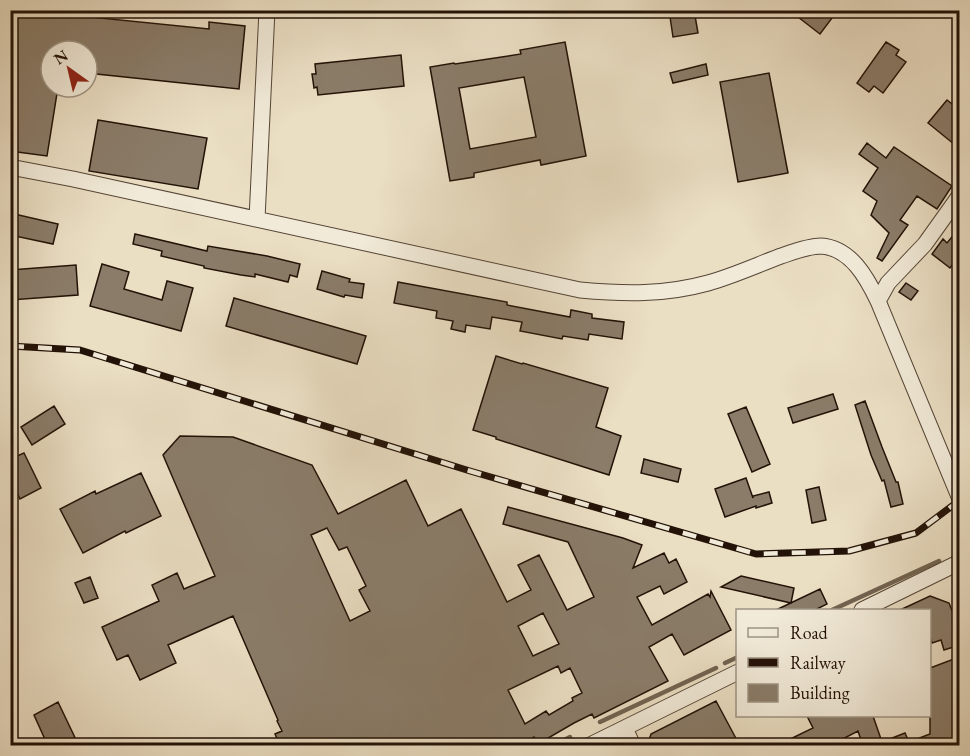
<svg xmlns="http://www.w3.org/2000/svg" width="970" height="756" font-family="'EB Garamond',serif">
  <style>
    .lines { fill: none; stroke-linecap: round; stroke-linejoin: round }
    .stream { stroke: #726351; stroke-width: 4.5 }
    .building { fill: #8a7c69; stroke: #231207; stroke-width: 1.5; fill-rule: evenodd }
    .minor-casing { stroke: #554536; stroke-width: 17 }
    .minor { stroke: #f1ead8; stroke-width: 15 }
    .rail-casing { stroke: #231207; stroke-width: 7 }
    .rail { stroke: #f1ead8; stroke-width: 4.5; stroke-dasharray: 14; stroke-linecap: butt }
  </style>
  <rect width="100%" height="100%" fill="#eadec3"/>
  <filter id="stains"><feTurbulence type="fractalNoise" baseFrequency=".00333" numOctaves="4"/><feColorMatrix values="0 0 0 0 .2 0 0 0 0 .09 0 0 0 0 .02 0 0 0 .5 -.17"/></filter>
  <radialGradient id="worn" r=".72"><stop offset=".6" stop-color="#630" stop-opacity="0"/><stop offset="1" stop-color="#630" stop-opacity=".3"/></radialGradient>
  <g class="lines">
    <!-- stream -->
    <path class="stream" d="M832,610L939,561
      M725,663L738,657
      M600,722L716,668
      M553,746L570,737"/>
  </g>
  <!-- building -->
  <path class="building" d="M669,10H694L698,33L673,37Z
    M789,10H838L820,34Z
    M10,11L51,15V13L209,29V22L245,26L239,89L87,73V51H51V87H58L47,156L10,151Z
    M565,42L586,156L541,165L540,160L474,173V177L450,181L430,67L454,63L455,64L521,54L520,50ZM524,77L536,137L470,149L459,88Z
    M886,42L899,50L896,55L906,62L883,93L874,86L869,92L857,83Z
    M401,55L404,86L318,95L317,87L314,88L312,74H316L315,64Z
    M706,64L708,75L673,83L670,73Z
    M769,73L788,173L738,182L720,82Z
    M947,100L960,110V149L928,123Z
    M98,120L207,138L198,189L89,171Z
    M867,143L886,158L894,147L952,186L937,209L917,196L900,220L908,225L882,261L877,258L889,233L871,215L877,201L863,191L878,168L859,154Z
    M10,213L58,224L53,244L10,235Z
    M960,227V255L950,268L932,254L943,239L947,243Z
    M135,234L207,251L208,246L267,256L300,264L297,277L290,275L288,282L255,274V277L241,275L204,268V266L161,256L162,251L133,244Z
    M102,264L129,272L124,289L162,300L167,281L193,288L181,331L90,306Z
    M76,265L78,295L10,300V270Z
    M322,271L350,279L349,282L364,284L362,298L345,295L344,297L317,289Z
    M398,282L507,302V305L570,317L571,310L592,314V318L624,322L622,339L589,334L588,340L563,336L562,339L520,331L522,322L492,317L490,329L466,325L465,332L451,329L453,321L436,318L437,311L394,303Z
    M906,283L918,291L911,300L899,292Z
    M234,298L366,336L357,364L226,326Z
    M496,356L522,364L523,363L608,388L596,427L621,436L609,475L496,439V437L473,430Z
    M833,394L838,409L793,423L788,408Z
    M865,401L882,447L896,482H898L903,504L891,507L884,480L882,481L871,455L855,405Z
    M54,406L65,424L32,445L21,427Z
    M746,407L770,464L752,472L728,414Z
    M180,436L233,437L312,465L338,514L406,480L428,526L461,509L507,602L531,590L518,565L539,555L567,610L594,597L568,542L503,524L508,507L623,538L642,545L633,568L664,553L669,563L676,559L687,582L664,594L660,586L637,597L652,625L708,594L710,597L711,591L731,630L684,655L672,634L649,647L668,681L594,718L592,714L574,723L538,744L534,737L518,746H280L275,734L282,731L277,721L278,720L233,616L168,645L176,663L140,680L128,655L117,660L102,627L159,601L152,585L177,573L184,589L215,576L163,455ZM327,528L339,550L347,547L366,586L359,590L370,611L350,621L311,535ZM543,613L559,644L533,656L518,626ZM558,666L561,673L570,668L582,693L572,698L573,701L549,715L546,711L525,724L508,690Z
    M24,453L41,488L20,499L10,479V459Z
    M644,459L681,469L678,482L641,473Z
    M141,473L161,516L126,533L125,531L83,553L60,509L95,491L96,494Z
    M746,478L753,498V496L769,492L772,503L756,508V506L725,517L715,489Z
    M819,487L826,520L812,523L806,490Z
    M741,576L794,588L791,603L721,587Z
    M90,577L98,598L84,603L75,583Z
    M820,589L827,604L815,610H776Z
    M930,596L949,603L960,631V645L944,650L941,640L932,643L930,636V610H900Z
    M954,659L960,674V746H863L858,731L829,746H776L813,728L807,716H873L882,742L905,733L909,742L930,734V668Z
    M716,701L740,746H647L651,734Z
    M58,702L79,746H48L34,715Z"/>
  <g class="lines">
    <defs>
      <path id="minor" d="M10,167L73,179L580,290C624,294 665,295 708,283C733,276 757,265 781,256C793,252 808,246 821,246C851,248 867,278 878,301L960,499
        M257,219L267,10
        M878,301L888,283L925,244L960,195
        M862,610L960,562
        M625,728L633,746
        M588,746L738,672"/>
    </defs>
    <!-- minor casing -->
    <use href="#minor" class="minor-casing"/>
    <!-- minor -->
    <use href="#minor" class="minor"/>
    <defs>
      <path id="rail" d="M10,346L80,350L470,471L756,554L849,551L916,533L960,500"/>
    </defs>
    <!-- rail casing -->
    <use href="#rail" class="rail-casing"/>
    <!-- rail -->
    <use href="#rail" class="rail"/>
  </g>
  <!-- margin -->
  <rect width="970" height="756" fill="none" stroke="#eadec3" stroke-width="36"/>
  <rect x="12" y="12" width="946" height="732" fill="none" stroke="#231207" stroke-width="3"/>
  <rect x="18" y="18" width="934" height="720" fill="none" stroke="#231207" stroke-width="1.5"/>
  <!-- legend -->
  <rect x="736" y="609" width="195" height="108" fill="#f1ead8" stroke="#9f9484" stroke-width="1.5"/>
  <rect x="748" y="628" width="30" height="9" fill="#f1ead8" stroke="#9f9484" stroke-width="1.5"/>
  <text x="790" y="639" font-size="18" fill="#231207">Road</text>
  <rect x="748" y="658" width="30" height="9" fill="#231207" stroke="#9f9484" stroke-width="1.5"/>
  <text x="790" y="669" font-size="18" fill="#231207">Railway</text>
  <rect x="748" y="684" width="30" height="18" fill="#8a7c69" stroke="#9f9484" stroke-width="1.5"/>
  <text x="790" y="699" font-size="18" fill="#231207">Building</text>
  <!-- north arrow -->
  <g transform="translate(69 69) rotate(326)"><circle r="28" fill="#f1ead8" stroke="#9f9484" stroke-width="1.5"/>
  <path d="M0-4.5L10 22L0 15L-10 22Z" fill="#8f2418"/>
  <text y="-9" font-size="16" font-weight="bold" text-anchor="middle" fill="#231207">N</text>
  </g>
  <rect width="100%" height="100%" filter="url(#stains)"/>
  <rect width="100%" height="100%" fill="url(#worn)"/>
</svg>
